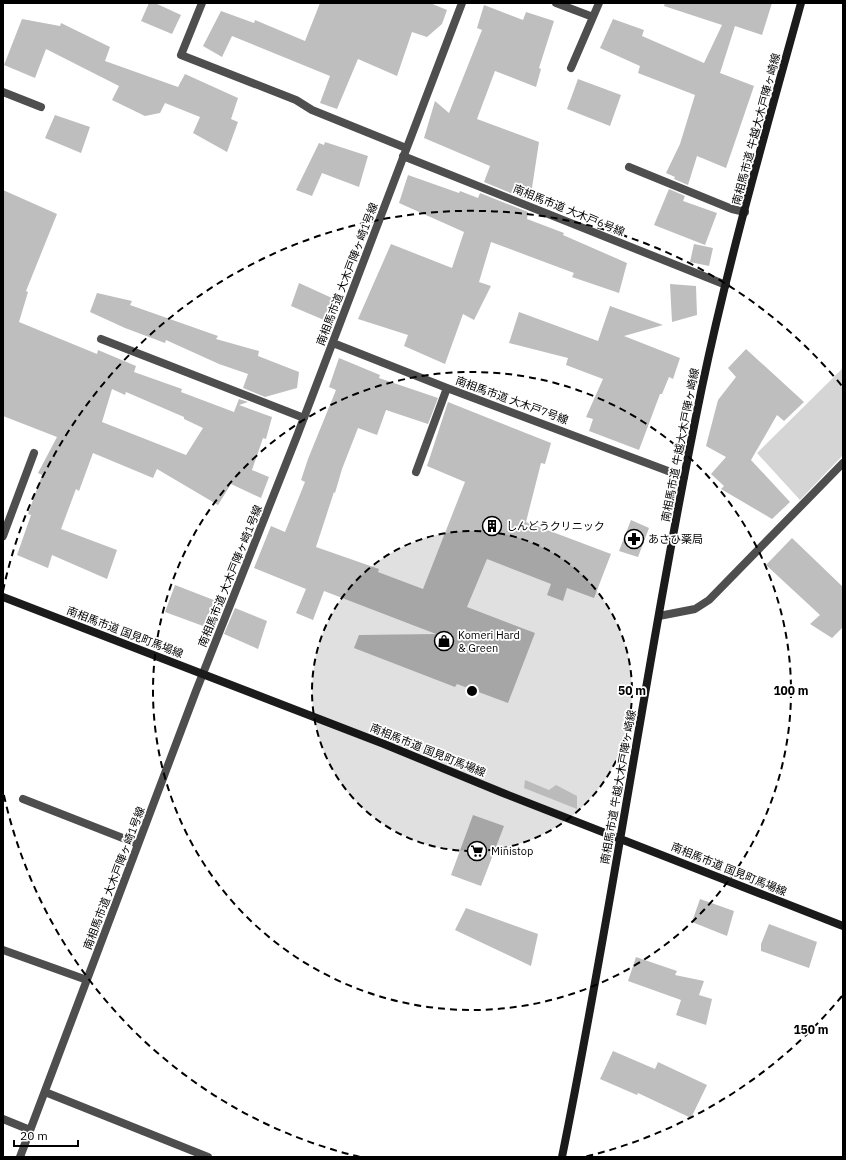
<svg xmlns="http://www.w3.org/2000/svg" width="846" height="1160" font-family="'IBM Plex Sans','Noto Sans JP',sans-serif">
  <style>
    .green { fill: #d5d5d5 }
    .building { fill: #bebebe; fill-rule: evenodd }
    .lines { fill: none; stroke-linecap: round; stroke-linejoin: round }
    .street { stroke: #4e4e4e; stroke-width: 8 }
    .secondary { stroke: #1b1b1b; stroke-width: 8 }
    .ring { fill: none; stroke: #000; stroke-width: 2; stroke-dasharray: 7 5 }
    .labels { text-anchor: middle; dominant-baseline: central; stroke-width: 3.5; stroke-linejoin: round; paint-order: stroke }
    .street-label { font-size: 11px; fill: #000; stroke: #fff }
    .poi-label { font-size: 11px; fill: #000; stroke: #fff; text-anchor: start }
    .centre { fill: #000; stroke: #fff; stroke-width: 2 }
    .ring-label { font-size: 12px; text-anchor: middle; font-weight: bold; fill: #000; stroke: #fff; stroke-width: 3.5; stroke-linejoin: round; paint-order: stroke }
  </style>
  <rect width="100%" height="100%" fill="#fff"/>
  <!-- green -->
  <path class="green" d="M843,368V455L800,500L757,453Z
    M525,780L549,790L556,785L577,796V809L524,788Z"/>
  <!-- building -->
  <path class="building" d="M149,3H155L181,15L172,34L141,21Z
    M320,3H430L447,10L442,24L427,37L412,32L397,76L358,59L337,109L320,103L330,76L232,36L222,57L203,46L221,11L254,23L255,20L305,41Z
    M665,3H772L762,35L735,26L720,73L754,86L726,168L697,156L688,185L674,179L675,177L666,173L680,144L695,95L638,73L640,66L600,48L613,19L644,30L642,36L704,63L722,25L664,6Z
    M484,5L523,20L526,12L554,21L539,68L541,69L536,87L495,71L477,119L539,142L530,201L484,182L490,166L424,138L435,101L449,113L482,30L477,28Z
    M22,19L60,26L61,23L110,47L105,61L178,87L185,74L238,98L231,119L238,122L227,152L193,133L200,117L165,103L160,113L145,116L112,100L119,86L46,49L35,78L4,65Z
    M578,79L621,95L610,126L567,109Z
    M55,115L90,127L81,153L45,138Z
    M325,142L368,156L359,187L322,173L312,196L296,190L319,143L324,145Z
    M408,175L459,193L460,191L478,198L480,193L528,212L527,219L564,233L563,235L627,263L619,293L572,277L574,273L491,242L479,282L491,286L474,320L463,314L445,364L404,346L408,335L358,319L391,244L452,268L464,232L399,203Z
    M669,189L685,196L683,201L717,213L705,245L654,225Z
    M3,190L57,214L26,291L28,292L19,322L97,354L98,350L136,366L134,372L182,389L181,392L234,412L239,399L248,402L239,405L272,417L266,439L263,438L252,470L269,477L261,498L231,484L218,505L157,469L153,478L93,453L79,491L76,489L61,529L117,550L107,579L52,555L48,568L17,555L31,515L28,514L42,475L38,473L57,437L3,416ZM112,389L125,395L126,392L184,417V419L203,428L186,455L102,422Z
    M694,244L713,248L709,266L690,262Z
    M299,283L332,298L324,320L291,306Z
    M670,284L696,286L697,315L672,322Z
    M97,293L132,301L130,305L218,336L216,339L259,351L258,356L299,372L297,388L265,397L243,388L248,374L219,364L166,340L165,343L125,328L90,312Z
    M610,306L663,325L624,336L680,358L673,379L669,377L662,394H660L639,450L589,431L593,419L586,417L603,379L566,365L568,358L509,343L519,312L598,341Z
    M746,349L804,402L784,421L777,415L751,460L790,502L772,519L721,489L724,486L711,474L726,457L706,446L718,400L736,377L728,368Z
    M339,358L380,375L379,378L438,398L428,424L386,410L377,435L358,428L342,469L335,493L334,492L316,547L379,569L378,572L423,589L465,482L427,466L448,402L551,443L545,464L541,463L526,522L611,554L594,598L567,588L563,601L547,595L551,584L487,559L467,607L535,633L508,703L457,684L455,687L354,648L359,635L436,634L324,591L313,620L296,613L306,589L254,568L271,526L285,532L305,482L301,480L308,459L336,390L329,387Z
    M631,520L649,528L638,557L619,551Z
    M792,538L843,587V627L832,638L810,624L820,615L766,565Z
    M175,585L224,604L214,630L165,612Z
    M235,608L267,621L258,649L224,634Z
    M473,815L504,826L481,886L451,875Z
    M700,899L734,911L727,936L692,922Z
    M466,908L538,934L531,966L455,930Z
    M769,924L817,942L809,968L761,951V944Z
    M636,957L677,971L675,975L704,981L699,995L712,999L706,1025L676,1015L681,1000L628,981Z
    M613,1051L655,1069L658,1062L707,1085L691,1118L638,1093L637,1095L600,1079Z"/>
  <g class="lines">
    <!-- street -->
    <path class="street" d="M202,3L181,55L296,100L312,110L406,148
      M556,3L593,17L599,3
      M571,68L593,17
      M3,92L41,107
      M403,156L726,285
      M629,167L732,209L745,212
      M101,339L304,418
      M333,343L447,388L684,477
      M416,472L447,388
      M3,536L34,453
      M659,616L695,609L709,600L843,463
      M23,799L138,844
      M3,950L87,980
      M45,1092L208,1157
      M3,1119L30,1130
      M20,1157L196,691L297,436L462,3"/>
    <!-- secondary -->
    <path class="secondary" d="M3,597L384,744L503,793L843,926
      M562,1157C614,901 649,643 702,387C729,258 766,130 801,3"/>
  </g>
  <!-- distance rings -->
  <circle cx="472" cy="691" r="160" fill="#000" fill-opacity=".12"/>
  <g class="ring">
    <circle cx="472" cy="691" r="160"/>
    <circle cx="472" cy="691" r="319"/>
    <path d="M842 996A479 479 0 0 1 584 1157M360 1157A479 479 0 0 1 3 791M3 591A479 479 0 0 1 842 386"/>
  </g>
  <!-- icons -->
  <defs>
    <symbol id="building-ring" viewBox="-11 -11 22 22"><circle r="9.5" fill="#fff" stroke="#000" stroke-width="1.5"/><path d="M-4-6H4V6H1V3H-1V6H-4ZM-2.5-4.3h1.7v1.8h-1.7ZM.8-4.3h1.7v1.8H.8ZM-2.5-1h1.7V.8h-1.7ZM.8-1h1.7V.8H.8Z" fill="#000"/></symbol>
    <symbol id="pharmacy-ring" viewBox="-11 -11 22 22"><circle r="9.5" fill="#fff" stroke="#000" stroke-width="1.5"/><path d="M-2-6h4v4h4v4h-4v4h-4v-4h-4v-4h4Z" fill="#000"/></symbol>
    <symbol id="shop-ring" viewBox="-11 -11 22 22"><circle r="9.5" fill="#fff" stroke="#000" stroke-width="1.5"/><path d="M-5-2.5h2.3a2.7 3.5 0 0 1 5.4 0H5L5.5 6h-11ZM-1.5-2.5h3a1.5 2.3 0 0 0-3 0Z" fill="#000"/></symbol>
    <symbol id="supermarket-ring" viewBox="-11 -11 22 22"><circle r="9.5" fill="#fff" stroke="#000" stroke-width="1.5"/><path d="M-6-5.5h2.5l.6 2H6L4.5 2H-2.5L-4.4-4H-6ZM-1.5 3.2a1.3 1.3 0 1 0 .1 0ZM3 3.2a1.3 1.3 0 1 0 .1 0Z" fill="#000"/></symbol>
  </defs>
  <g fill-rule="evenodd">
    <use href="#building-ring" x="481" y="515" width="22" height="22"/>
    <use href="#pharmacy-ring" x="623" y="528" width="22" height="22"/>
    <use href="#shop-ring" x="433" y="630" width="22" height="22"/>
    <use href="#supermarket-ring" x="466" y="840" width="22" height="22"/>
  </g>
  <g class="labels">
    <!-- street labels -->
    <g class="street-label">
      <text transform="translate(756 129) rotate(-75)">南相馬市道 牛越大木戸陣ヶ崎線</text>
      <text transform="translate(569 210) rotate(22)">南相馬市道 大木戸6号線</text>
      <text transform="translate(347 274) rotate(-69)">南相馬市道 大木戸陣ヶ崎1号線</text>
      <text transform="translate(512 400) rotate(20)">南相馬市道 大木戸7号線</text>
      <text transform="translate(680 445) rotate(-79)">南相馬市道 牛越大木戸陣ヶ崎線</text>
      <text transform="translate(230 576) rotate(-68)">南相馬市道 大木戸陣ヶ崎1号線</text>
      <text transform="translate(125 632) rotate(21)">南相馬市道 国見町馬場線</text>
      <text transform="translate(428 750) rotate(22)">南相馬市道 国見町馬場線</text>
      <text transform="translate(618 787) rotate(-80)">南相馬市道 牛越大木戸陣ヶ崎線</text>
      <text transform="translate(729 869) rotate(22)">南相馬市道 国見町馬場線</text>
      <text transform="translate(114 878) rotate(-69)">南相馬市道 大木戸陣ヶ崎1号線</text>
    </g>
    <!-- poi labels -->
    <g class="poi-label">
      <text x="506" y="526">しんどうクリニック</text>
      <text x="648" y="539">あさひ薬局</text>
      <text x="458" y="635">Komeri Hard<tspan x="458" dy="13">&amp; Green</tspan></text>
      <text x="491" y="851">Ministop</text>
    </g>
  </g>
  <circle cx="472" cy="691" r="6" class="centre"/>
  <g class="ring-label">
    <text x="632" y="695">50 m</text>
    <text x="791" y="695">100 m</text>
    <text x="811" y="1034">150 m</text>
  </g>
  <!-- border -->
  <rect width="846" height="1160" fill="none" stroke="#000000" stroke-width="8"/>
  <!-- scale -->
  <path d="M14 1140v6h64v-6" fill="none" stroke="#000000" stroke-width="2"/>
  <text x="20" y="1140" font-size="12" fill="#000000" stroke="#ffffff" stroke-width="3" paint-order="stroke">20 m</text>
</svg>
